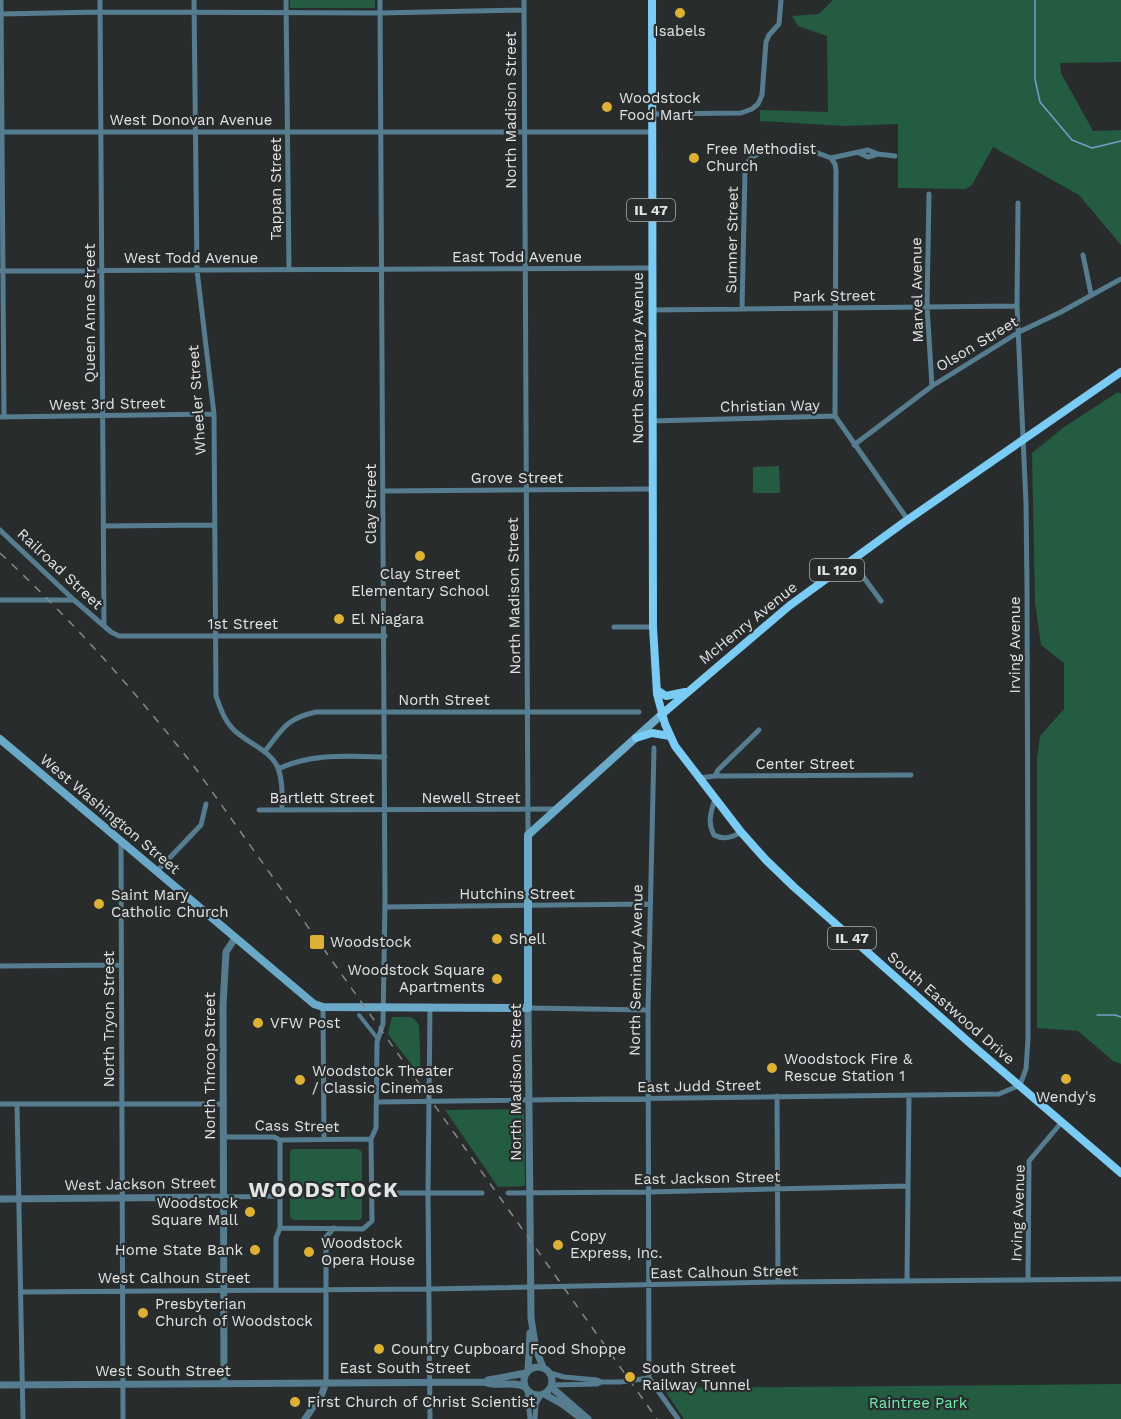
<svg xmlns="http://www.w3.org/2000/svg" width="1121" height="1419" font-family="'Work Sans',sans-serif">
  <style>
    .green { fill: #235c40 }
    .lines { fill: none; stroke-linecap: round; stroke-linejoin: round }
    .stream { stroke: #789dcb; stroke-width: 1.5 }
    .pedestrian { stroke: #567c8f; stroke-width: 4 }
    .minor { stroke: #567c8f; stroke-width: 5 }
    .tertiary { stroke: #567c8f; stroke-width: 7 }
    .secondary { stroke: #6ba9c8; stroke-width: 8 }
    .primary { stroke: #7accf4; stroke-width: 8 }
    .rail { stroke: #86898a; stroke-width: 1.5; stroke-dasharray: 8 8; stroke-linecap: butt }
    .poi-dot { fill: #ddb133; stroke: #292c2d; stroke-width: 2 }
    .labels { text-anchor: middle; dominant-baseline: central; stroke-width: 4.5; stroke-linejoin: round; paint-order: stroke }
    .shield { fill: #292c2d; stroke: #aaadae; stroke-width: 1.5 }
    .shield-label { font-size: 14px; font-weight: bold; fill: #e2e4e5 }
    .poi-label { font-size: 15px; fill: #e2e4e5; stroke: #292c2d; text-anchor: start }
    .street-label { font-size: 15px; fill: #e2e4e5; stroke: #292c2d }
    .park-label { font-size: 15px; fill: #70efaf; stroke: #292c2d }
    .district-label { font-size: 21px; font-weight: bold; letter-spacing: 1.5px; fill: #e2e4e5; stroke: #292c2d }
  </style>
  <rect width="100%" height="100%" fill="#292c2d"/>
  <!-- green -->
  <path class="green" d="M290,0H375V8H290Z
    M833,0H1121V62L1060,63L1061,73L1093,131L1121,130V245L1079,195L993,147L972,185L966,189L898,188V124L844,126L760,121V110L828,112L827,36L798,26L792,16L819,14Z
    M1118,392L1121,394V1064L1113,1061L1078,1031L1037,1028V759L1040,736L1064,709V663L1041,645L1035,602L1032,453L1064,427Z
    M779,466L780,493H753V467Z
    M392,1017C403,1017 415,1014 419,1026L421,1077L388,1034Z
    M524,1109L525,1186L498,1187L445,1110Z
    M293,1149H358L362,1152V1217L360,1220H293L290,1217V1152Z
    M1121,1384V1419H684L663,1388Z"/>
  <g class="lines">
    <!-- stream -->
    <path class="stream" d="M1035,0V79L1040,102L1072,140L1092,148L1121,141
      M1097,1015H1115L1121,1017"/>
    <!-- pedestrian -->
    <path class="pedestrian" d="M359,1015L378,1039"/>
    <!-- minor -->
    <path class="minor" d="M1,0L4,417
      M100,0L104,626
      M194,0L197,270L214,414L216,696C220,707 224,720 233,729C246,743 270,749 278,768C283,781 282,796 282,810
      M286,0L289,270
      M524,0L528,835
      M0,14L100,12L380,13L524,10
      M651,114L741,113L752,109L758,104L762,95L766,42L769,35L779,24L781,0
      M0,132H651
      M859,153L868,157L878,154
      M831,158L835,164L836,170L835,416
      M929,194L927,306L932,386
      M1083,255L1091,294
      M0,271L651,268
      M742,309L745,171L747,163L752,157L763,152H815L831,158L868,150L878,154L895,156
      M651,310L1017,306
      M0,417L214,414
      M651,421L835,416L908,520
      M854,445L932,386L1019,332L1061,312L1121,279
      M383,491L652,489
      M103,526L214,525
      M0,530L74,600L111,632L119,636H385
      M851,560L881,601
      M0,600H74
      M614,627H653
      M265,751C283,729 285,719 316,712H639
      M278,769C312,753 348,756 385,757
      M715,776L718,770L759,730
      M699,778L715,776L911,775
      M715,799C711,812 707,822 714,835C723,840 732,838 741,832
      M259,810L557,809
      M121,841L123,1419
      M157,871L201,825L206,804
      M385,907L650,904
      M0,966L121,965
      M323,1007L324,1139
      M430,1007L428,1193L430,1419
      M528,1008L648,1010
      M777,1096L778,1282
      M378,1102L999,1094L1020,1085L1026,1069L1028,1039V910L1027,587L1026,503L1017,306L1018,203
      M0,1104H224
      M17,1104L23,1419
      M224,1137H274L280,1140L371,1139
      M371,1139L376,1128L377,1042L383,1024L385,900L380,0
      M372,1193H482
      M508,1193L648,1192L908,1186
      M224,1197L280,1196
      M280,1228L363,1229L372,1221L371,1139
      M1028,1280L1029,1161L1061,1123
      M907,1281L909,1095
      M276,1289V1238L280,1228V1140
      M21,1292L429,1289L778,1282L1121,1279
      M550,1373L564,1377L597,1380L601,1382
      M649,1378L648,1010L654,748
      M649,1378L678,1419
      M326,1382V1237L334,1228
      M552,1385L597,1384L601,1382H620L649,1378
      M527,1390L530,1419
      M535,1419L536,1404L541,1395"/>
    <!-- tertiary -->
    <path class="tertiary" d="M528,1008L531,1318L536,1350L543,1367
      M0,1199L224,1197
      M524 1381a14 14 0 1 1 28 0a14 14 0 1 1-28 0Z
      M528,1371L530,1333
      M488,1380L526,1373
      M224,1384L223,1005L226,952L235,938
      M0,1385L485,1382C497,1388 512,1380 525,1387
      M551,1387L588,1419
      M544,1394L562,1404L582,1419
      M305,1419L322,1394L326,1382"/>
    <!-- secondary -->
    <path class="secondary" d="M0,739L314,1004L323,1007L528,1008V835L661,715"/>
    <!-- primary -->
    <path class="primary" d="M652,0L653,627L657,694L665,724L675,746L741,832L766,860L794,887L972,1045L1121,1173
      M657,690L666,696L685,692
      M661,715L789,606L903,523L1121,372
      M636,738L652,733L670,736"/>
    <!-- rail -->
    <path class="rail" d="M0,553C72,620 136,692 196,769L657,1419"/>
  </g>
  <!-- markers -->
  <g class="poi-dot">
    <circle cx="680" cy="13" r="6"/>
    <circle cx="607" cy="107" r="6"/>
    <circle cx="694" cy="158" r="6"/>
    <circle cx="420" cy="556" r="6"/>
    <circle cx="339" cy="619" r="6"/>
    <circle cx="99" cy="904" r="6"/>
    <circle cx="497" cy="939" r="6"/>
    <rect x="309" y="934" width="16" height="16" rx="3"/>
    <circle cx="497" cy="979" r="6"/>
    <circle cx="258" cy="1023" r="6"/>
    <circle cx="772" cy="1068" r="6"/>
    <circle cx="1066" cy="1079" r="6"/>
    <circle cx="300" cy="1080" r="6"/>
    <circle cx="250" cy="1212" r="6"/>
    <circle cx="558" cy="1245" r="6"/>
    <circle cx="255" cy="1250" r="6"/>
    <circle cx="309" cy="1252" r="6"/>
    <circle cx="143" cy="1313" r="6"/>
    <circle cx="379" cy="1349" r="6"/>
    <circle cx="630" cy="1377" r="6"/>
    <circle cx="295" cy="1402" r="6"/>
  </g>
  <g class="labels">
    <!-- shield labels -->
    <g class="shield">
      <rect x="627" y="199" width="48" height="22" rx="4.5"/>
      <rect x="810" y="559" width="54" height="22" rx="4.5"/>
      <rect x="828" y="927" width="48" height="22" rx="4.5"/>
    </g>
    <g class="shield-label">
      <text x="651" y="210">IL 47</text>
      <text x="837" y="570">IL 120</text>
      <text x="852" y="938">IL 47</text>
    </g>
    <!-- poi labels -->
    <g class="poi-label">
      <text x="680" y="31" text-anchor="middle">Isabels</text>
      <text x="619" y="98">Woodstock<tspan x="619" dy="17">Food Mart</tspan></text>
      <text x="706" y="149">Free Methodist<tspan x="706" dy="17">Church</tspan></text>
      <text x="420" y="574" text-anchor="middle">Clay Street<tspan x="420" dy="17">Elementary School</tspan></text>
      <text x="351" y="619">El Niagara</text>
      <text x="111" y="895">Saint Mary<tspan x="111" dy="17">Catholic Church</tspan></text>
      <text x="509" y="939">Shell</text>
      <text x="330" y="942">Woodstock</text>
      <text x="485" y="970" text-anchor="end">Woodstock Square<tspan x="485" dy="17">Apartments</tspan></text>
      <text x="270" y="1023">VFW Post</text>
      <text x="784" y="1059">Woodstock Fire &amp;<tspan x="784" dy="17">Rescue Station 1</tspan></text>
      <text x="312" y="1071">Woodstock Theater<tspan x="312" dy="17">/ Classic Cinemas</tspan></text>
      <text x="1066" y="1097" text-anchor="middle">Wendy's</text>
      <text x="238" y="1203" text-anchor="end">Woodstock<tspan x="238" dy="17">Square Mall</tspan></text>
      <text x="570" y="1236">Copy<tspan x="570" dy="17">Express, Inc.</tspan></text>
      <text x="321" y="1243">Woodstock<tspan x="321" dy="17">Opera House</tspan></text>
      <text x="243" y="1250" text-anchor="end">Home State Bank</text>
      <text x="155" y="1304">Presbyterian<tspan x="155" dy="17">Church of Woodstock</tspan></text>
      <text x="391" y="1349">Country Cupboard Food Shoppe</text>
      <text x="642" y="1368">South Street<tspan x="642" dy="17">Railway Tunnel</tspan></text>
      <text x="307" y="1402">First Church of Christ Scientist</text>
    </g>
    <!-- street labels -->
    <g class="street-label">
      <text transform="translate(511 110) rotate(-90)">North Madison Street</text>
      <text x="191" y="120">West Donovan Avenue</text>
      <text transform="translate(276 189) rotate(-90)">Tappan Street</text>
      <text transform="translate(732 240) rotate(-89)">Sumner Street</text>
      <text x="517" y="257">East Todd Avenue</text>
      <text x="191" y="258">West Todd Avenue</text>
      <text transform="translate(917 290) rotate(-91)">Marvel Avenue</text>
      <text transform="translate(834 296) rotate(-1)">Park Street</text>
      <text transform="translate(90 313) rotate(-90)">Queen Anne Street</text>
      <text transform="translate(977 344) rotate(-31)">Olson Street</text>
      <text transform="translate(638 358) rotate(-90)">North Seminary Avenue</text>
      <text transform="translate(197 400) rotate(-94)">Wheeler Street</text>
      <text transform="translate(107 404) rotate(-1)">West 3rd Street</text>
      <text transform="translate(770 406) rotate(-1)">Christian Way</text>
      <text x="517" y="478">Grove Street</text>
      <text transform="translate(371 504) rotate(-90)">Clay Street</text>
      <text transform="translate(60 569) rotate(43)">Railroad Street</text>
      <text transform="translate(514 596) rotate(-91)">North Madison Street</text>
      <text transform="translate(748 623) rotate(-39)">McHenry Avenue</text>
      <text x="243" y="624">1st Street</text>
      <text transform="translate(1015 645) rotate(-90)">Irving Avenue</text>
      <text x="444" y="700">North Street</text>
      <text x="805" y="764">Center Street</text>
      <text x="322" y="798">Bartlett Street</text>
      <text x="471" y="798">Newell Street</text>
      <text transform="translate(110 814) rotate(40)">West Washington Street</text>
      <text x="517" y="894">Hutchins Street</text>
      <text transform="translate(636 970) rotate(-89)">North Seminary Avenue</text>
      <text transform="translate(951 1008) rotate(41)">South Eastwood Drive</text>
      <text transform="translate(109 1019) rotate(-90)">North Tryon Street</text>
      <text transform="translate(210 1066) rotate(-90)">North Throop Street</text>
      <text transform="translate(516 1082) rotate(-90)">North Madison Street</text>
      <text transform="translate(699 1086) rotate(-1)">East Judd Street</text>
      <text transform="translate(297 1126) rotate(1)">Cass Street</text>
      <text transform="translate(707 1178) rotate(-1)">East Jackson Street</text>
      <text transform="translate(140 1184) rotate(-1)">West Jackson Street</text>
      <text transform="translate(1018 1213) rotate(-88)">Irving Avenue</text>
      <text transform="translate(724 1272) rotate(-1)">East Calhoun Street</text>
      <text x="174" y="1278">West Calhoun Street</text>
      <text x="405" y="1368">East South Street</text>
      <text x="163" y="1371">West South Street</text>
    </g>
    <!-- park labels -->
    <g class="park-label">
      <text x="918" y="1403">Raintree Park</text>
    </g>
    <!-- district labels -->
    <g class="district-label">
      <text x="324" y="1189">WOODSTOCK</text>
    </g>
  </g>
</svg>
